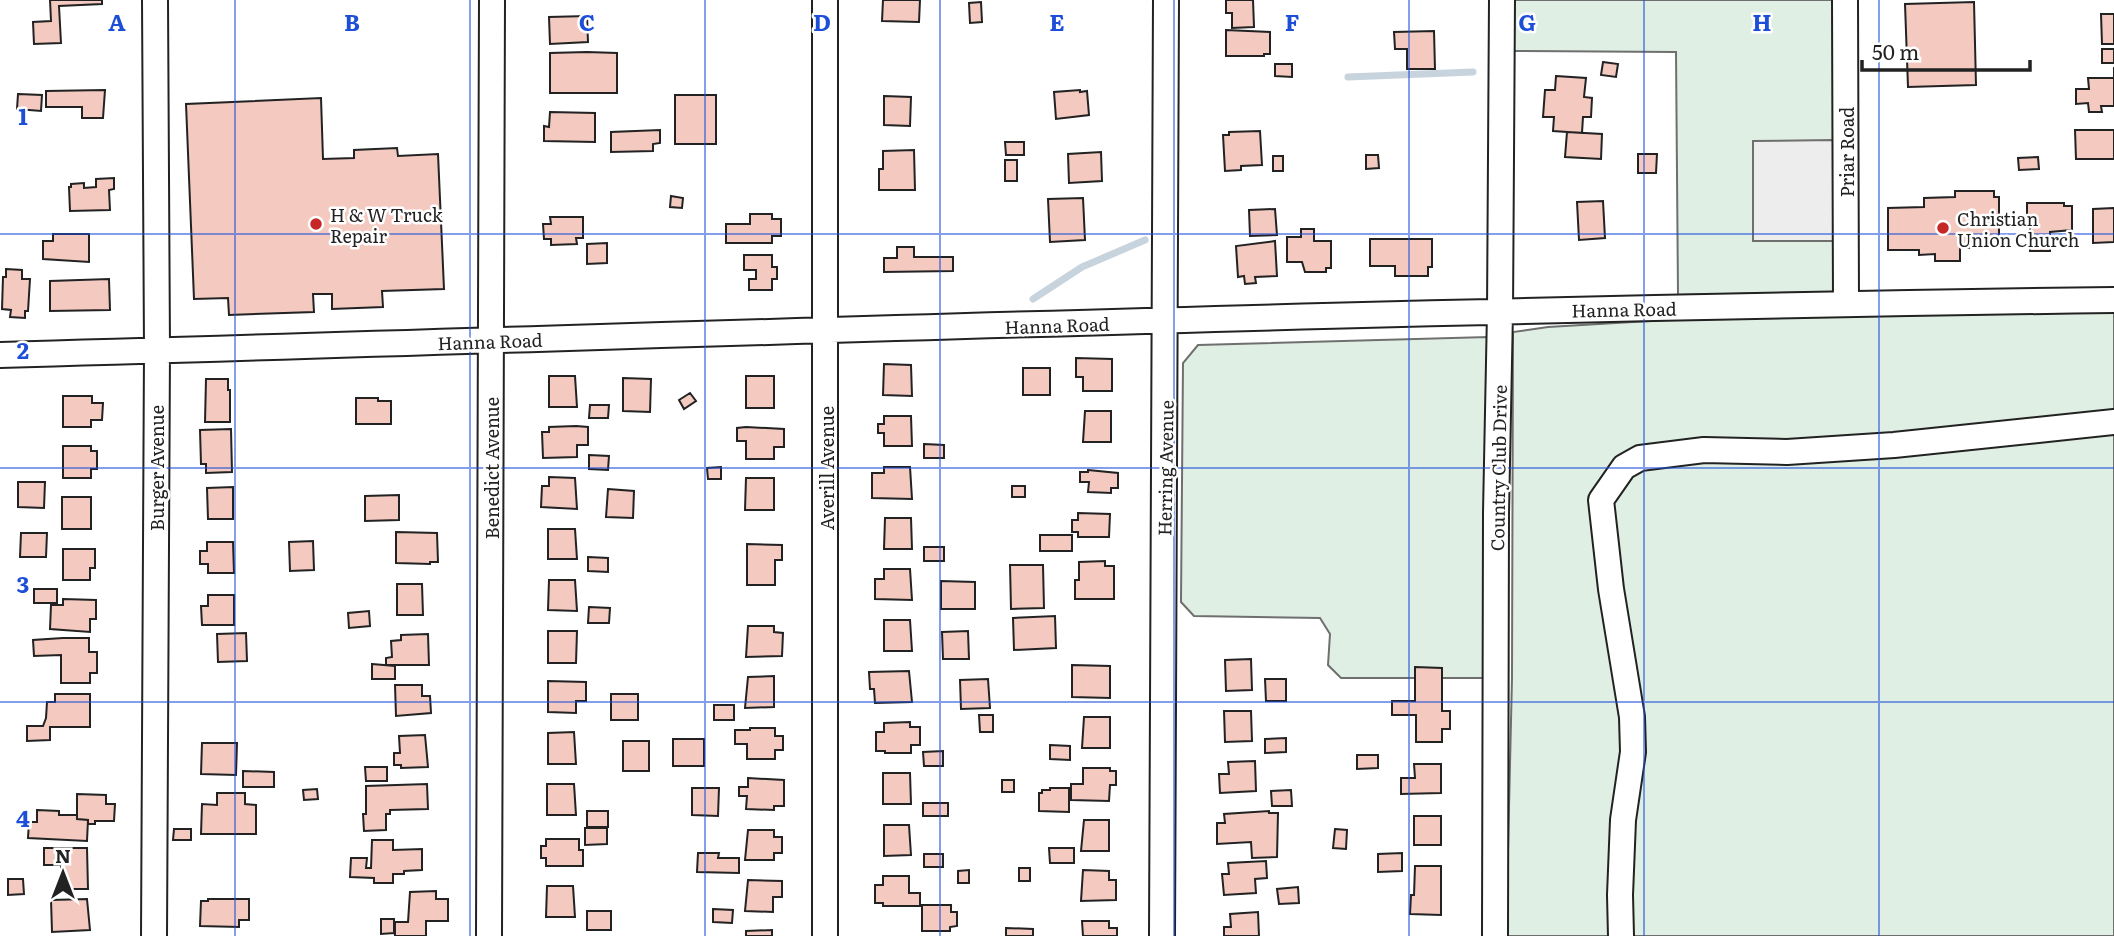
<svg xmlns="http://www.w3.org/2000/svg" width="2114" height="936" font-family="Literata,serif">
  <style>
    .green { fill: #e0efe3; stroke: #6f6f6f; stroke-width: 2 }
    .parking { fill: #ededed; stroke: #6f6f6f; stroke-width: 2 }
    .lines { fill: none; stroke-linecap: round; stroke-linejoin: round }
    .stream { stroke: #c7d3dd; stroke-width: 7 }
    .building { fill: #f3c9c0; stroke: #222; stroke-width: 2 }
    .minor-casing { stroke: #222; stroke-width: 28 }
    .minor { stroke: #fff; stroke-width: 24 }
    .grid { fill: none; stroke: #1d4ed8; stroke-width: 2; stroke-opacity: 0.55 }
    .poi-dot { fill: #c62828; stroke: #fff; stroke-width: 2.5 }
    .labels { text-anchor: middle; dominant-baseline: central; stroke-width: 5; stroke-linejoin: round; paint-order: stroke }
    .street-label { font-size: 18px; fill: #222; stroke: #fff }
    .poi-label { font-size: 18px; fill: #222; stroke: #fff; text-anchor: start }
    .grid-label { font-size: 23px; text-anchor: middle; font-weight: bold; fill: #1d4ed8; stroke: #fff; stroke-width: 5; stroke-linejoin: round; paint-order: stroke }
  </style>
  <rect width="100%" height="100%" fill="#fff"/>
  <!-- green -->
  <path class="green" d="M1513,0H1837L1835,292L1678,295L1676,52L1513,51Z
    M2114,312V936H1506L1512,678L1513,332L1548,327L1684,319Z
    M1488,337L1484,678H1341L1328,665L1330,634L1320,618L1194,616L1181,602L1183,363L1198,345Z"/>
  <!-- parking -->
  <path class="parking" d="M1834,140V241H1753V141Z"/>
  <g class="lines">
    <!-- stream -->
    <path class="stream" d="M1348,77L1473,72
      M1033,299L1082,267L1145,240"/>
  </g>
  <!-- building -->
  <path class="building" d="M50,0H102V4L59,6L61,43L34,44L33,22L51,21Z
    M883,0H920L919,22L882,21Z
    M1226,0H1253L1254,27L1232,28V13H1226Z
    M981,2L982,22L970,23L969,3Z
    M1974,2L1976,85L1908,87L1905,4Z
    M2101,14H2114V44H2102Z
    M587,16L588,42L550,44L549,17Z
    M1226,30L1270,32V54H1264V56H1226Z
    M1434,31L1435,69H1407V49H1395L1394,32Z
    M2102,49H2114V63H2102Z
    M587,52L617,53V93H550V53Z
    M1603,62L1618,64L1616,77L1601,75Z
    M1275,64H1292V77L1275,76Z
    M2114,67V106H2101L2102,112H2089L2088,103L2076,104V89H2089L2088,78H2114Z
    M1556,76L1586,78L1584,97L1592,98L1591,117H1583L1582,133L1553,131L1554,117H1543L1545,90H1555Z
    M105,90L103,118H82V107H46V91Z
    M1080,90V92L1087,91L1089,115L1056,119L1054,92Z
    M18,94L42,95L41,111L17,109Z
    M675,95H716V144H675Z
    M884,96L911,97L910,126L884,125Z
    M321,98L323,159L354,158V150L397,148L398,156L438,154L444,289L382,291L383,307L332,309V294H313L314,312L229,315L228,298L194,299L186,104Z
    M550,112L595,113V142L544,141V126L549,127Z
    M660,130V143L653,144V151L611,152V132Z
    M2075,130H2114V159H2076Z
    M1260,131L1262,165L1241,166V170L1225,171L1223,135H1229V132Z
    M1567,132L1602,134L1601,159L1565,157Z
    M1005,142H1024V155H1006Z
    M914,150L915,190H879V169H883V151Z
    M1101,152L1102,181L1069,183L1068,154Z
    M1638,154H1657L1656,173H1638Z
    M1366,155H1378L1379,168L1366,169Z
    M1273,156H1283V171H1273Z
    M2038,157L2039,169L2019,170L2018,158Z
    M1005,160H1017V181H1005Z
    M114,178V189L109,190L110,210L70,211L69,187H71V184L84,183V188L96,187V179Z
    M1955,191H1994V197H1999V247L1960,248V261H1935V254L1919,255V250H1888V208L1924,207V198L1955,197Z
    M671,196L683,198L682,208L670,207Z
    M1083,198L1085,240L1050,242L1048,199Z
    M1603,201L1605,238L1579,240L1577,202Z
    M2027,203H2064V206H2072V230L2050,232V251H2030V221H2027Z
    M2114,208V242L2093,243V209Z
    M1275,209L1277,235L1250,236L1249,210Z
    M750,214H772V219H781V236H772V243H726V224H750Z
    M550,217H583V238H576L577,244L551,245V239H544L543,224H551Z
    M1301,229H1314V241H1331V268H1326V272H1305L1302,262H1287V237H1301Z
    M53,234H89V262L43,259V241H53Z
    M1370,239H1432V267H1428V276H1395V266H1370Z
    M1275,241L1277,276L1255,277L1256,283L1245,284L1244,276L1238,277L1236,246Z
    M607,243V263L587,264V244Z
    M897,247H914V257H953V271L884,272V258H897Z
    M744,255H772V267H777V279H772V290H749V279H756V270H744Z
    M6,269L22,270V279H30L28,311H25V318L10,317L11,310L2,309L3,277H6Z
    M109,279L110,310L50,311V281Z
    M1076,358L1112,359V391H1083V377H1076Z
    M884,364L911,365L912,396L883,395Z
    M1023,368H1050V395H1023Z
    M549,376H575L577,407H549Z
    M746,376H774V408H746Z
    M623,378L651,379L650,412L623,411Z
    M206,379H228V390H230V422H205Z
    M690,393L696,401L684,409L679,400Z
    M63,396H92V403H103L102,420H91V427H63Z
    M356,398H378V401H391V424H356Z
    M590,405H609L608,418H589Z
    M1085,411H1111V442H1083Z
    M884,416H911L912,446H884V433H878V424H884Z
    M576,426L588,427V445H577V457L543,458L542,432H549V427Z
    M746,427L784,429V447H774V459H746V441H737V428Z
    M231,429L232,472L206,473V464H201L200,430Z
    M924,444L944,445V458H924Z
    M63,446H91V451H97V469H91V478H63Z
    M589,455L609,456L608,470L589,469Z
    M721,467V479H708L707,468Z
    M884,467H910L912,499L872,498V473H884Z
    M1088,470L1118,473V488H1111V493L1088,492L1089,482H1080V472H1088Z
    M549,477L575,478L577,509L541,507L542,486H549Z
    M746,478H774V510H745Z
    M18,482H45L44,508L18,507Z
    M1012,486H1025V497H1012Z
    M233,487V519H208L207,488Z
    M608,489L634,491L633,518L606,517Z
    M399,495V520L365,521V496Z
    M62,497H91V529H62Z
    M1078,513L1110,514L1109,537H1078V532H1072V520H1078Z
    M885,518H911L912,549H884Z
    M548,529H575L577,559H548Z
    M396,532L437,533L438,562H430V564L396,563Z
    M21,533H47L46,557H20Z
    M1040,535H1072V551H1040Z
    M313,541L314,570L290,571L289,542Z
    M207,542H233L234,573H208V564H200V551H207Z
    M747,544L782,545V560H775V585H747Z
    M924,547H944V561H924Z
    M63,549H95V568H90V580H63Z
    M588,557L608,558V572L588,571Z
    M1105,561V566H1114V599H1075V580H1079V562Z
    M1010,565H1043L1044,608L1011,609Z
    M884,569H910L912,600L875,599V579H884Z
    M549,580H575L577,611L548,610Z
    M941,581L975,582V609H941Z
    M397,584H422L423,615H397Z
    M34,589H57V603H34Z
    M208,595H234V625H202L201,606H208Z
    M63,599L96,600V619H90V632L50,629L51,605H63Z
    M589,607L610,608L609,623H588Z
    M369,611L370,626L349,628L348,613Z
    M1055,616L1056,648L1014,650L1013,618Z
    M884,620H910L912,651H884Z
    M748,626H774V632L783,633L782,656L746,657Z
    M548,631H577L576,663H548Z
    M968,631L969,659H943L942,632Z
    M246,633L247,661L218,662L217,634Z
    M428,634L429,665H386V658L392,657L391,641L401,640V635Z
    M63,638H89V652H97V673H90V683H61V655L34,656L33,640Z
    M1251,659L1252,690L1226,691L1225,660Z
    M372,664L395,666V679H372Z
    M1072,665L1110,666V698L1072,697Z
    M1415,667L1442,668V711H1450V729H1442V742H1416V715H1392V701H1415Z
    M909,671L912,702L875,703L874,689H870L869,672Z
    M774,676V707L745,708L748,677Z
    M988,679L990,708L961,709L960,680Z
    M1265,679H1286V701H1266Z
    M548,681L586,682V701H576V713L548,712Z
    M395,685H422V696H430L431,713L396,716Z
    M55,694H90V727H50V740L27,741V726H43L46,718L47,702H55Z
    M611,694H638V720H611Z
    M714,705H734V720H714Z
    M1224,711H1251L1252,741L1225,742Z
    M979,715H993V732H980Z
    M1084,717H1110V748H1082Z
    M910,722V727H920V745H911V753H885V751H876V732H884V723Z
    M750,728H775V736H783V750H775V759H747V744H735V730H750Z
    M574,732L576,764H548V733Z
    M425,735L428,767L401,768V765H394V753H400L399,736Z
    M1286,738V752L1265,753V739Z
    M673,739H704V766H673Z
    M623,741H649V771H623Z
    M202,743H237L236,775L201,774Z
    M1050,745L1070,746V760L1050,759Z
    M943,751V766H924L923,752Z
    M1357,755H1378V768L1357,769Z
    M1255,761L1256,791L1220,793L1219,774H1229L1228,762Z
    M1414,764H1441V793L1401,794V778H1415Z
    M365,767H387V781H366Z
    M1083,768H1110V771H1116V785H1110L1109,801L1071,800V784H1083Z
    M243,771L274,772V787H243Z
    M883,773H910L911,804H883Z
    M748,778L784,780V806H774V810L746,809L747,796H739V787H748Z
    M1002,780H1014V792H1002Z
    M427,784L428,809L390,810V814H386V830L364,831L363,814H366V786Z
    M547,784H574L576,815H547Z
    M692,788H719L718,816L692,815Z
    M1050,788H1069V812L1039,811V793H1042V790H1050Z
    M317,789L318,799L304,800L303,790Z
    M1291,790L1292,806H1272L1271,791Z
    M217,793H245V804L256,805V834H201L202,804L217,805Z
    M77,794L106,795V804H115L114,821H95V824H88V820L77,819Z
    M923,803H948V816H923Z
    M37,810L59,811V815H77V819L88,820L87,841L28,838L29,822H37Z
    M587,811H608V827H587Z
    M1269,811V813H1278L1277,857L1252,858L1251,842L1217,844V823H1225L1224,814Z
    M1414,816H1441V845H1414Z
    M1084,820H1109V851H1081Z
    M884,825H909L911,855L884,856Z
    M585,828H607V844L585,845Z
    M174,829H191V840H173Z
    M1335,829L1347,830L1346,849L1333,848Z
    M748,830H774V837H782V853H774V860H745Z
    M546,839H579V850H583V866H546V858H541V846H546Z
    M372,840H393V850L422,849V870L404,871V874H393V883H374V878L350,877L351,858H367L366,868H371Z
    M44,848H87L88,889H61V865H44Z
    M1049,848H1074V863H1050Z
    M698,853H719L718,858H739V873L697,872Z
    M1402,853V871L1378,872V854Z
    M924,854H943V867H924Z
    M1266,861L1267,878L1255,879L1256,893L1224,895L1222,874H1229L1228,863Z
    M1415,866H1441V915L1410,914L1411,895H1414Z
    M1019,868H1030V881H1019Z
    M969,870V883H958V871Z
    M1083,870L1109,871V880H1116V900L1081,901Z
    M883,876H909V893H920V906H883V903H875V885H883Z
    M8,879H23L24,894L8,895Z
    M748,880L782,881V897H773V912L745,911Z
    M547,886H573L575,917H546Z
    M1298,887L1299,903L1279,904L1277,889Z
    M436,891V899H448V921H426V936H395V922H408L410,892Z
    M87,899L90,930L52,932L51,900Z
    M208,899H249V920H239V927L200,926L201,901H208Z
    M922,905H951V912H957V926L950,927V931H922Z
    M713,909L733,910L732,923L713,922Z
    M587,911H611V930H587Z
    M1258,912L1259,936H1224V927H1231L1230,914Z
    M381,919H394V933L381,934Z
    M1082,921H1109V928H1117V936H1083Z
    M1006,928L1033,929V936H1006Z
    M772,930V936H746V931Z"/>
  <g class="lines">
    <defs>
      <path id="minor" d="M1845,0L1846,303
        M0,355C705,335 1409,309 2114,300
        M154,936L157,350L155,0
        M489,936L492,0
        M825,936V0
        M1162,936L1166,0
        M1495,936L1496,513L1500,312L1502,0
        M1621,936L1620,895L1623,820L1633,752L1632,717L1611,589L1601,500L1624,467L1640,458L1704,450L1787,452L1894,445L2114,422"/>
    </defs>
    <!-- minor casing -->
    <use href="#minor" class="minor-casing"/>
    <!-- minor -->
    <use href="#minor" class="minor"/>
  </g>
  <!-- grid -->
  <path class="grid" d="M235,0V936M470,0V936M705,0V936M940,0V936M1174,0V936M1409,0V936M1644,0V936M1879,0V936M0,234H2114M0,468H2114M0,702H2114"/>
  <!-- markers -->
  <g class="poi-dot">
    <circle cx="316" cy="224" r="7"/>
    <circle cx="1943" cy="228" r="7"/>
  </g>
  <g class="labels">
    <!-- street labels -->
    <g class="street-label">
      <text transform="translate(1846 152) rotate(-90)">Priar Road</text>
      <text transform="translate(1624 309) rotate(-1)">Hanna Road</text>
      <text transform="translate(1057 325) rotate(-2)">Hanna Road</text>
      <text transform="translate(490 341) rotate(-2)">Hanna Road</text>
      <text transform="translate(156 468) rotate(-90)">Burger Avenue</text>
      <text transform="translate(491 468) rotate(-90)">Benedict Avenue</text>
      <text transform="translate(826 468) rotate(-90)">Averill Avenue</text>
      <text transform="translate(1165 468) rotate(-89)">Herring Avenue</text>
      <text transform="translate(1498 468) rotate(-89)">Country Club Drive</text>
    </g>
    <!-- poi labels -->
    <g class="poi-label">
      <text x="330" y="214">H &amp; W Truck<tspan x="330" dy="21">Repair</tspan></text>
      <text x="1957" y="218">Christian<tspan x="1957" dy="21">Union Church</tspan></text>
    </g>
  </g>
  <g class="grid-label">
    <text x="117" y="31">A</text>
    <text x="352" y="31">B</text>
    <text x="587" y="31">C</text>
    <text x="822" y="31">D</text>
    <text x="1057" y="31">E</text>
    <text x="1292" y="31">F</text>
    <text x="1527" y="31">G</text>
    <text x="1762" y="31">H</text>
    <text x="23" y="125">1</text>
    <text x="23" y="359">2</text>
    <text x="23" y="593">3</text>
    <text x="23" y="827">4</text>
  </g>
  <!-- north arrow -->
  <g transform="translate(63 873)" stroke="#ffffff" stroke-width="5" paint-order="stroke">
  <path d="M0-5L12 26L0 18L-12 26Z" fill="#222222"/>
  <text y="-10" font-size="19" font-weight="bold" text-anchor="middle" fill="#222222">N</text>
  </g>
  <!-- scale -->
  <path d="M1862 60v10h168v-10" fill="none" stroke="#222222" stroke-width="3.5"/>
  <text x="1872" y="60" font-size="21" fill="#222222" stroke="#ffffff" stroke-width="5" paint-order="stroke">50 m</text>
</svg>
